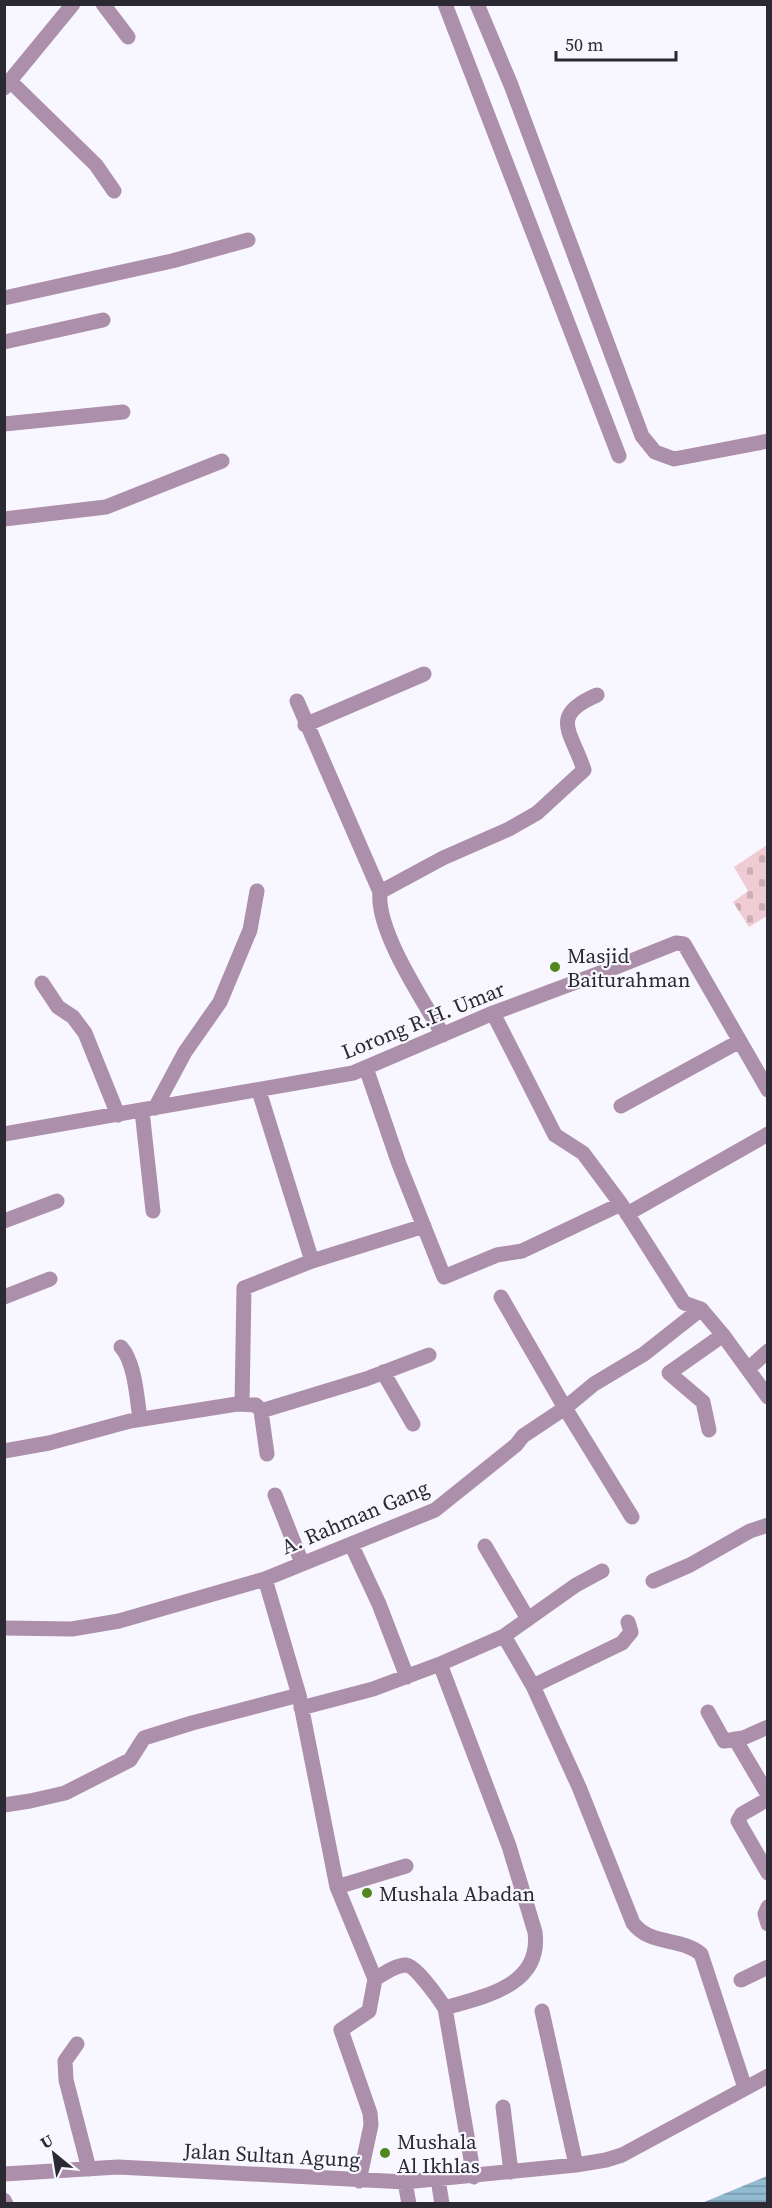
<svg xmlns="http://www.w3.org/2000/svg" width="772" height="2208" font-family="'Source Serif 4',serif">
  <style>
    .cemetery { fill: url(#cemetery-stones) }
    .water { fill: url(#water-rules) }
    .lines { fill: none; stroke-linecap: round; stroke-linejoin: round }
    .minor { stroke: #ac8faa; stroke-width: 15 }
    .poi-dot { fill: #51871f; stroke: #f8f6fe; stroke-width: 2 }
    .labels { text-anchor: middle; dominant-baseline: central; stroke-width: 4.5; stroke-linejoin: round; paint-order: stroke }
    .poi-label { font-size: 21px; fill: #2b2931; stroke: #f8f6fe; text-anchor: start }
    .street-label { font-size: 21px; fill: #2b2931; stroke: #f8f6fe }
  </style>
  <defs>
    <pattern id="cemetery-stones" width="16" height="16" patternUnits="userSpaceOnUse" patternTransform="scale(1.5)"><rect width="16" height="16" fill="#efcbd4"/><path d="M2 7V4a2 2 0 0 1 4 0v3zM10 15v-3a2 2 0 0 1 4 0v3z" fill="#cdaeb6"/></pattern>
    <pattern id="water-rules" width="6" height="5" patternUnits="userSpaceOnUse" patternTransform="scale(1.5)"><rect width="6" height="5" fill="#92bbd0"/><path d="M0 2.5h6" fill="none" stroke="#7798a9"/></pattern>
  </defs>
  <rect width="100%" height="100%" fill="#f8f6fe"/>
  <!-- cemetery -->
  <path class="cemetery" d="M767,845V916L749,927L733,902L748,891L734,867Z"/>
  <!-- water -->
  <path class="water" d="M767,2176V2203H702Z"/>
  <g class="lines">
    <!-- minor -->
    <path class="minor" d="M103,4L128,37
      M445,4L619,456
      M477,4L511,85L642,436L655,452L674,459L768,441
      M10,81L96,165L114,191
      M4,88L73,4
      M4,298L172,261L248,240
      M4,342L103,320
      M4,424L123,412
      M4,519L106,507L222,461
      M297,701L380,892
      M305,725L424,674
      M42,983L58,1007L73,1017L85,1033L118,1115
      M493,1013L555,1135L583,1153L621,1204
      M443,1035C423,1000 376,931 380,892L443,858L509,829L537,813L584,770C572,732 548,716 597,695
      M366,1068L399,1164L444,1277L497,1255L522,1251L621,1204L684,1303L701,1309L723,1335L768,1397
      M259,1091L312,1261
      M621,1106L740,1041
      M155,1108L185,1052L220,1002L250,930L257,891
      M142,1111L153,1211
      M4,1134L353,1073L493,1013L616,967L676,943L684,944L768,1090
      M627,1214L768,1134
      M4,1221L57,1201
      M4,1297L50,1279
      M501,1297L565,1408L632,1517
      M121,1347C135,1362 137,1399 140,1419
      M748,1369L768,1351
      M383,1372L413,1424
      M242,1404L244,1288L312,1261L424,1226
      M261,1411L267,1454
      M709,1430L703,1402L669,1373L723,1335
      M4,1451L49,1443L130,1421L237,1404L256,1405L261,1411L366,1379L429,1355
      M275,1495L302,1563
      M351,1544L379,1604L407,1677
      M485,1546L528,1619
      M265,1579L299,1695L337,1887L375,1979
      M653,1581L690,1565L750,1531L768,1525
      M4,1628L72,1629L119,1621L265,1579L435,1510L516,1445L523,1436L565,1408L594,1384L644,1354L701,1309
      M504,1636L576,1585L602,1571
      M440,1664L504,1636L533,1686L579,1787L633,1923C650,1946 681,1937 701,1954L745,2088
      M533,1686L622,1643L631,1632L628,1622
      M301,1708L373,1689L440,1664L509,1846L535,1932C542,1986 485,1996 445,2008L474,2177
      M708,1712L724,1741L743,1738L768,1727
      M735,1739L768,1795
      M768,1799L742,1814L738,1821L768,1873
      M4,1805L30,1801L65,1793L130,1760L144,1738L192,1723L299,1695
      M337,1887L406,1866
      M768,1907L765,1914L768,1924
      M741,1980L768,1967
      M542,2011L576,2165
      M77,2044L65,2061L66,2080L89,2169
      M503,2107L511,2172
      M4,2174L118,2167L405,2182L576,2165L606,2160L622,2155L768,2076
      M438,2179L442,2204
      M359,2181L371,2125L370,2113L341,2030L369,2011L375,1979C383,1974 396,1965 406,1965C416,1966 439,1999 445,2008
      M405,2182L409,2204
      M4,2200L6,2204"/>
  </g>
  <!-- markers -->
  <g class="poi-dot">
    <circle cx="555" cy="967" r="6"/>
    <circle cx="367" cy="1893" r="6"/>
    <circle cx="385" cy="2153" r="6"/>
  </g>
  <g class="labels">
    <!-- poi labels -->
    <g class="poi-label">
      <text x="567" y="955">Masjid<tspan x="567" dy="24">Baiturahman</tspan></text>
      <text x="379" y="1893">Mushala Abadan</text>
      <text x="397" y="2141">Mushala<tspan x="397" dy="24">Al Ikhlas</tspan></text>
    </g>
    <!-- street labels -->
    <g class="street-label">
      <text transform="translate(423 1020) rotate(-22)">Lorong R.H. Umar</text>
      <text transform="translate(355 1517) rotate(-23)">A. Rahman Gang</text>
      <text transform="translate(272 2155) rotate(3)">Jalan Sultan Agung</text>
    </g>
  </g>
  <!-- border -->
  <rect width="772" height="2208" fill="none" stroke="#2b2931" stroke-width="12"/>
  <!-- north arrow -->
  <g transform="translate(54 2154) rotate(330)" stroke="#f8f6fe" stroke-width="4.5" paint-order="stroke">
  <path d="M0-4.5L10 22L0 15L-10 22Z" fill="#2b2931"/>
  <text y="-9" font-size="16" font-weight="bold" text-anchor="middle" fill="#2b2931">U</text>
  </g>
  <!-- scale -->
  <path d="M556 51v9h120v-9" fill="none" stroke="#2b2931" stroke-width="3"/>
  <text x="565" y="51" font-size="18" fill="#2b2931" stroke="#f8f6fe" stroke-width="4.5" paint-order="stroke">50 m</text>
</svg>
